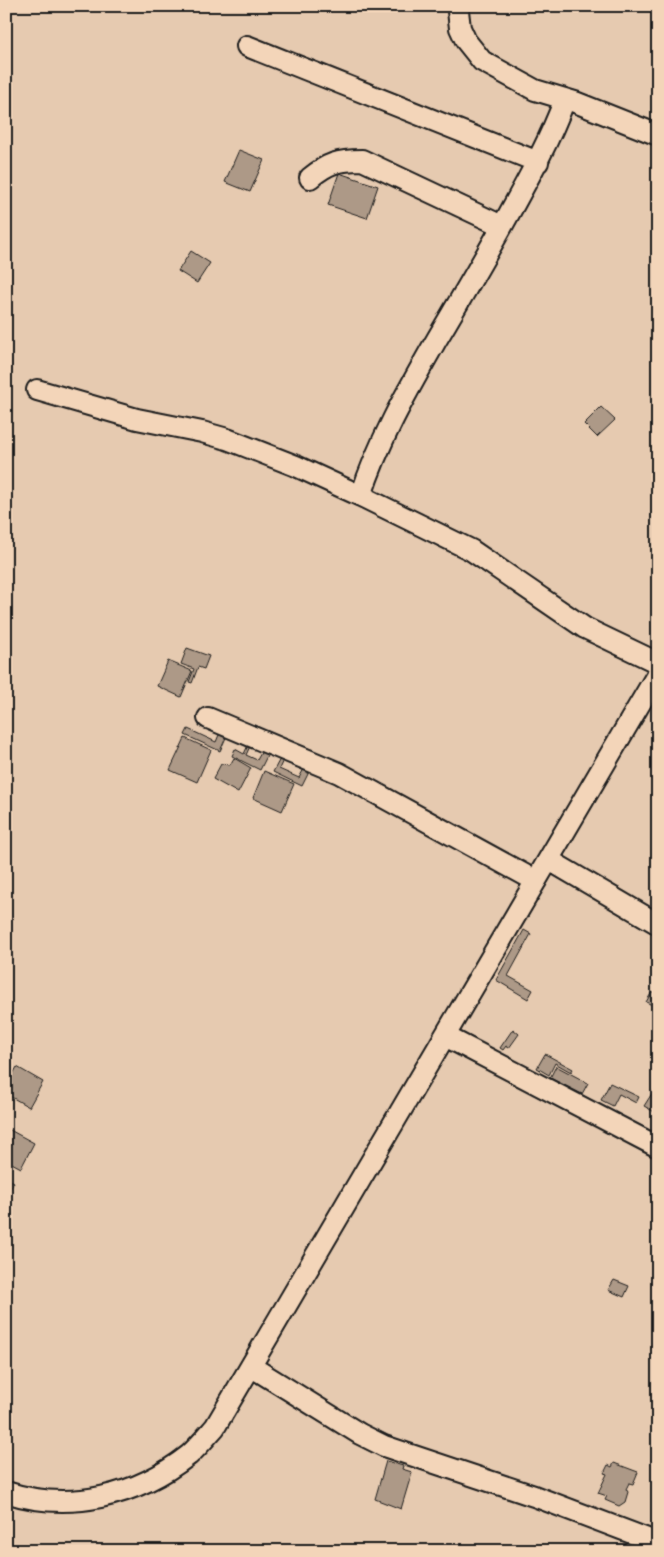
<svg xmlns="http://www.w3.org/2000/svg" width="664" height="1557" font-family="'Indie Flower',sans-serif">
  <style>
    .building { fill: #ad9987; stroke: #1c1c1c }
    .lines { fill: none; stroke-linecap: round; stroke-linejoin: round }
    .minor-casing { stroke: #1c1c1c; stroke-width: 24 }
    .minor { stroke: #f3d5b9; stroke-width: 20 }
  </style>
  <rect width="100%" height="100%" fill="#e6cab0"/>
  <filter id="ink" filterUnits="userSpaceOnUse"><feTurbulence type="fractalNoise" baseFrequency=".02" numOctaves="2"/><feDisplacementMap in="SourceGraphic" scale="10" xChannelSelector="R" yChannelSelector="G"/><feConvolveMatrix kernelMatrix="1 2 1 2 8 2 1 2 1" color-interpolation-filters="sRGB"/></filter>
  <g filter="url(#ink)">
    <path class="building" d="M 239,150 L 264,160 L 250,192 L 225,182 Z
      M 339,173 L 378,186 L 367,218 L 328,205 Z
      M 191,251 L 210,263 L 197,283 L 178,271 Z
      M 601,407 L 615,420 L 597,437 L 584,424 Z
      M 187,648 L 209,656 L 204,669 L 198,667 L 192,683 L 189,682 L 194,669 L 181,664 Z
      M 168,661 L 192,671 L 181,697 L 157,686 Z
      M 188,729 L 216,742 L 221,730 L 228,733 L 220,751 L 185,735 Z
      M 185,738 L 211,750 L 197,782 L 170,770 Z
      M 249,743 L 251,744 L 246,755 L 257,760 L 263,749 L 269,752 L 260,770 L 232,756 L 235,749 L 244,754 Z
      M 281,757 L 284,758 L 279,769 L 299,778 L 305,767 L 310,770 L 302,786 L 273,772 Z
      M 234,758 L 251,768 L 238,793 L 213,779 L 221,764 L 230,765 Z
      M 264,771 L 294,784 L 282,811 L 253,798 Z
      M 524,930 L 531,934 L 508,976 L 533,990 L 528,999 L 496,980 Z
      M 652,992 L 658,995 L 658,1008 L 646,1002 Z
      M 513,1029 L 519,1034 L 509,1048 L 506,1046 L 503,1050 L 500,1048 Z
      M 545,1054 L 573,1069 L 571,1072 L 555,1063 L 549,1075 L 537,1068 Z
      M 556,1066 L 588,1083 L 582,1094 L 550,1078 Z
      M 17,1067 L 43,1082 L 29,1107 L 6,1094 L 6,1086 Z
      M 610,1083 L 639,1097 L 636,1103 L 619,1094 L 613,1106 L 601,1100 Z
      M 658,1084 L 658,1114 L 644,1106 Z
      M 8,1129 L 34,1143 L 21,1168 L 6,1160 L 6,1132 Z
      M 6,1178 L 14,1182 L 6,1196 Z
      M 614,1280 L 629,1286 L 624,1297 L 608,1290 Z
      M 386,1461 L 403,1466 L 402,1469 L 412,1472 L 401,1509 L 375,1499 Z
      M 614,1463 L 638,1472 L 633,1484 L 629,1483 L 626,1489 L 628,1492 L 625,1502 L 619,1506 L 605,1500 L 607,1496 L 598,1493 L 607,1474 L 604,1473 L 608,1465 L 612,1467 Z"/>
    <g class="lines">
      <defs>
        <path id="minor" d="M 460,6 L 458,11 L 460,28 L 466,41 L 482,61 L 535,90 L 575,102 L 658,135
          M 247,46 L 538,162
          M 565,99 C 549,142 527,181 505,221 C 483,261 460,300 437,339 C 408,390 379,440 361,496 L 471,550 L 585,628 L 658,663
          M 310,178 C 328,163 338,160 362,160 L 502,226
          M 37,390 L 137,419 L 202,432 L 227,439 L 296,466 L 361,496
          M 208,718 L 339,773 L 536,881
          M 549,860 L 658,924
          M 445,1036 L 658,1147
          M 252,1367 L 360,1434 L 384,1446 L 534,1496 L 658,1543
          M 6,1492 C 70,1513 137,1496 189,1455 C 198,1447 207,1436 215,1427 L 658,673"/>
      </defs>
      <use href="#minor" class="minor-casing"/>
      <use href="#minor" class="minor"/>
    </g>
  </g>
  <rect width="664" height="1557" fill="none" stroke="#f3d5b9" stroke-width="25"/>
  <rect x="12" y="12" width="639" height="1532" fill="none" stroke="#1c1c1c" stroke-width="2" filter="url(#ink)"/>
</svg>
